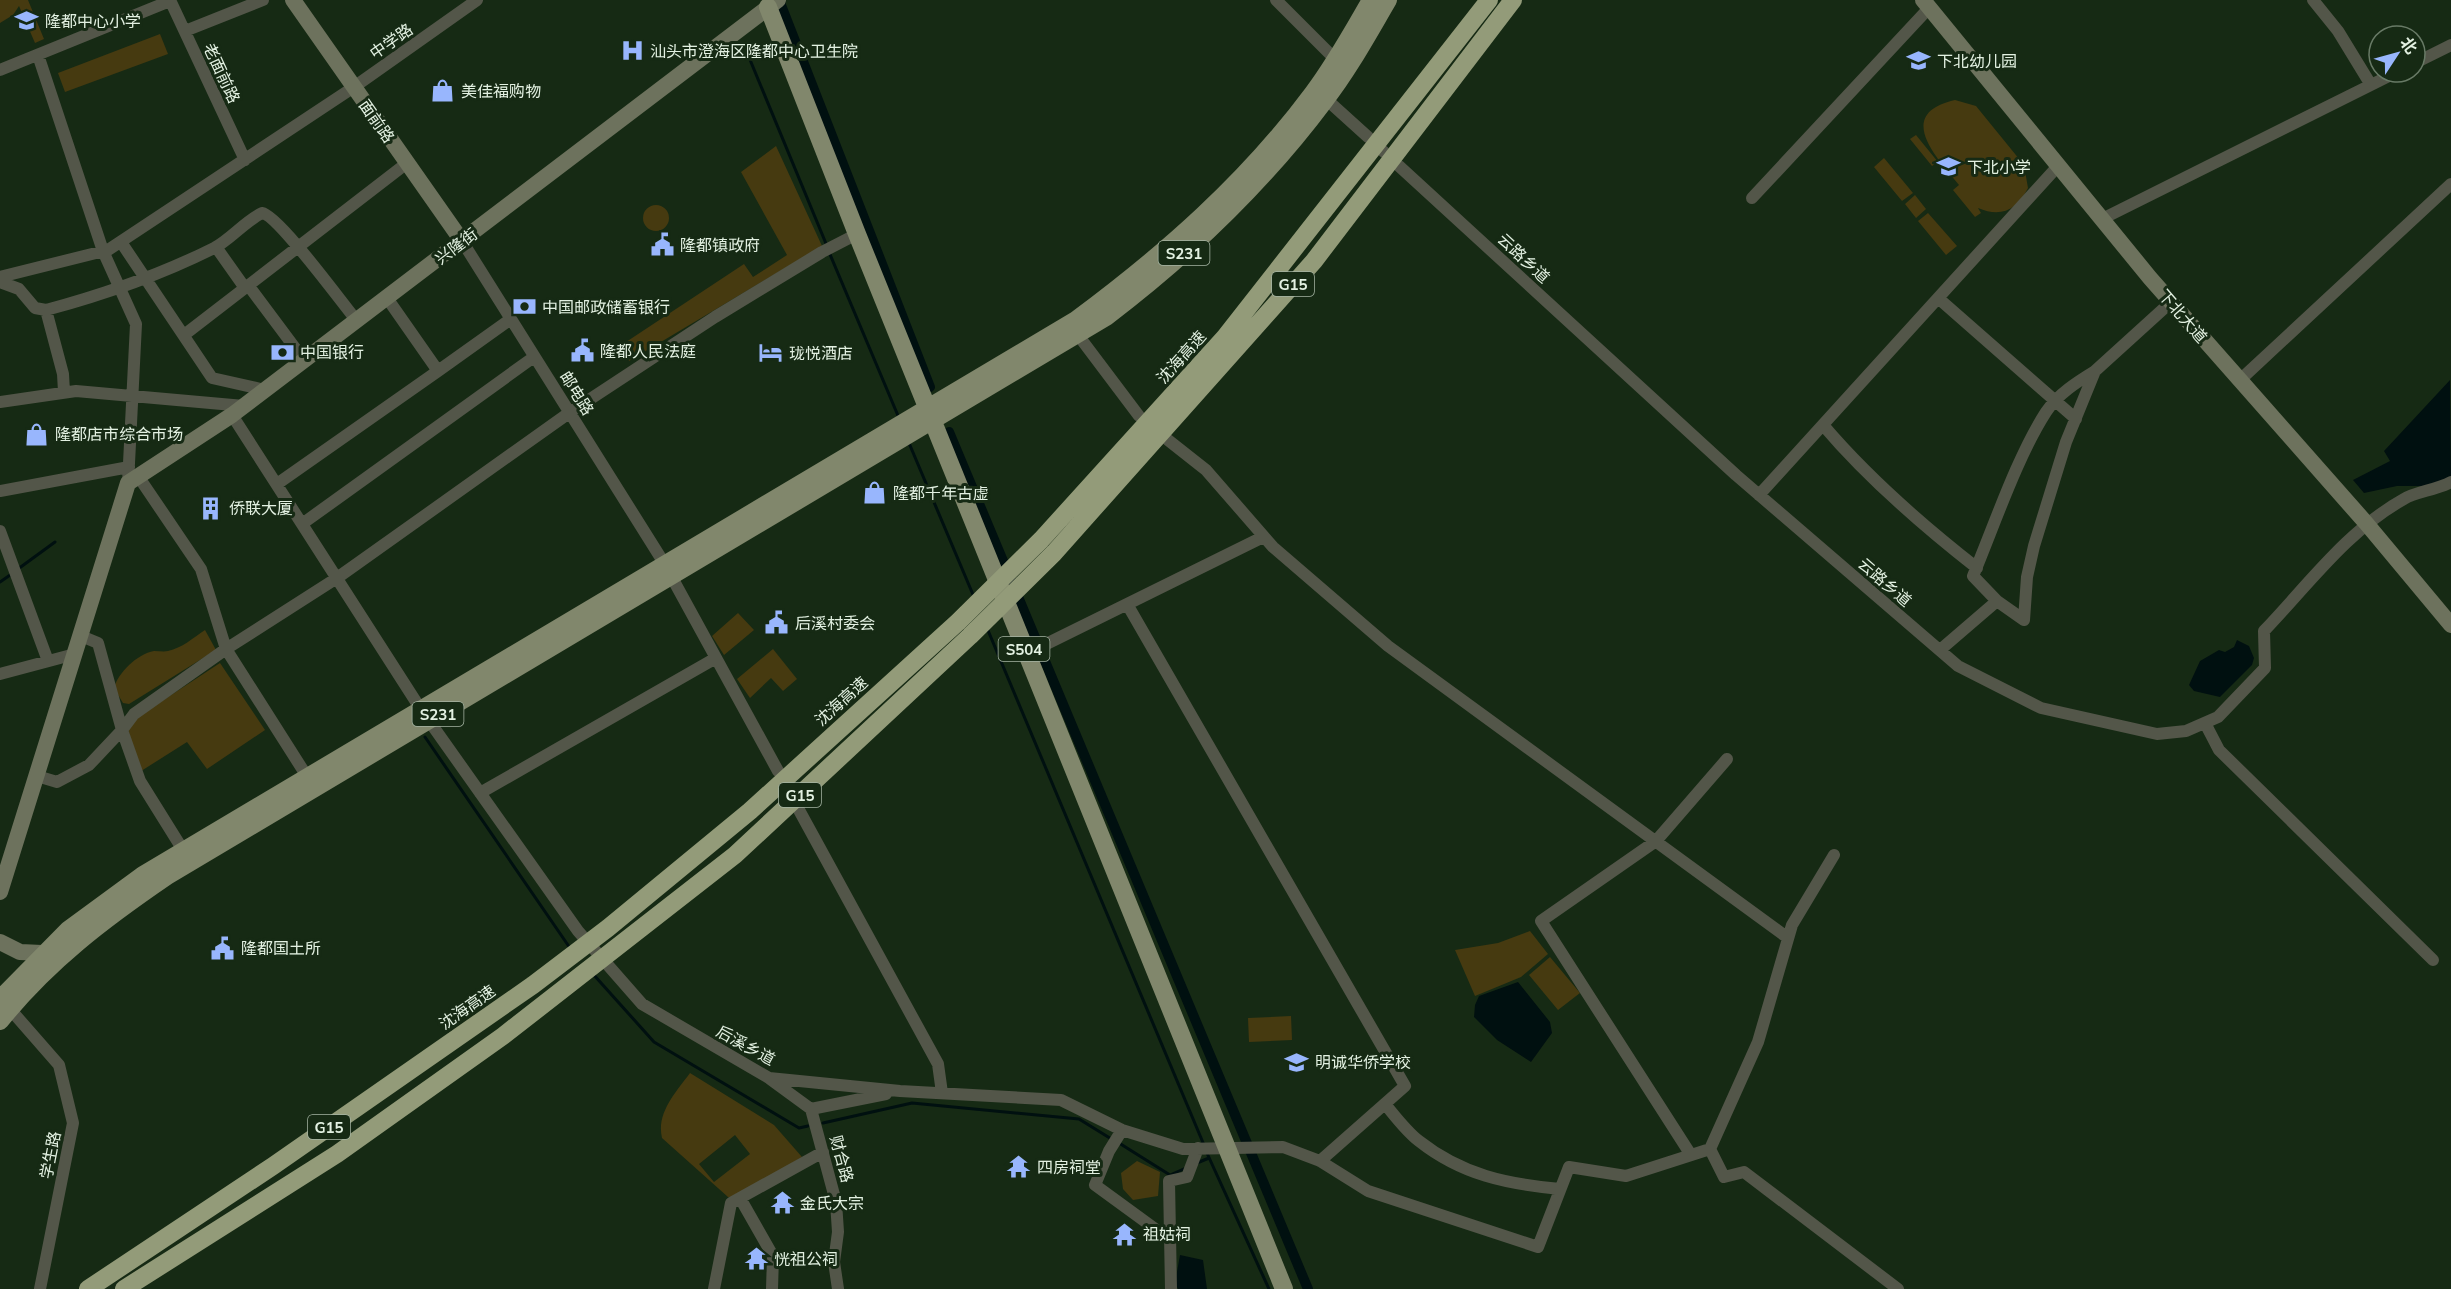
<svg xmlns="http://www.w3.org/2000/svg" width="2451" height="1289" font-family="Mulish,'Noto Sans SC',sans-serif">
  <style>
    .green { fill: #463a10; fill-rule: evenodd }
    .water { fill: #001010 }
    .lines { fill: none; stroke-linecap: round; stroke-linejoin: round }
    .stream { stroke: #001010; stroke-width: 3 }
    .canal { stroke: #001010; stroke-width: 10 }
    .street { stroke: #535649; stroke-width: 12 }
    .secondary { stroke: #6d725d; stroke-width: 16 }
    .primary { stroke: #81876c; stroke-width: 18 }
    .highway { stroke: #939b79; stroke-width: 18 }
    .labels { text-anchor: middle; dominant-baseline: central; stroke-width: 6; stroke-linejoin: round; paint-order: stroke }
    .shield { fill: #162a14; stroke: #a6b5a4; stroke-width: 1.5 }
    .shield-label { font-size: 15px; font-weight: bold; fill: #e3f1e2 }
    .poi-label { font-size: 16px; fill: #e3f1e2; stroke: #162a14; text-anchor: start }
    .street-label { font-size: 16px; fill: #e3f1e2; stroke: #162a14 }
  </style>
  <rect width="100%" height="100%" fill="#162a14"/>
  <path class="green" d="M 0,0 L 28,0 L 44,39 L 35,43 L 19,6 L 13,15 L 0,23 Z
    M 160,34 L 168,54 L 65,92 L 58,73 Z
    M 1955,100 L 1976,106 L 2024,165 L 2028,188 C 2017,210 2001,218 1978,208 L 1981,213 L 1975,217 L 1953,190 L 1959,185 C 1938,159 1893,114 1955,100 Z
    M 1916,135 L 1938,162 L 1932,166 L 1910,139 Z
    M 776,146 L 822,246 L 629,361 L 620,346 L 744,264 L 753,277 L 787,255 L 741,172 Z
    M 1884,158 L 1913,193 L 1902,201 L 1874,167 Z
    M 1915,195 L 1926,209 L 1916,218 L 1905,204 Z
    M643 218a13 13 0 1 1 26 0a13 13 0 1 1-26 0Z
    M 1928,213 L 1957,246 L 1946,255 L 1918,221 Z
    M 738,613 L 754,630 L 724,655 L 712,636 Z
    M 205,630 L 216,650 L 129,704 L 123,703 L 114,688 C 118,673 137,654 154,651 C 159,651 164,652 168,651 C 182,648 193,638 205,630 Z
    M 773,649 L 797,679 L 783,691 L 771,678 L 750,698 L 737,679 Z
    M 220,663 L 265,730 L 207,769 L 187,742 L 138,773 L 128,728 L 130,722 Z
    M 1530,931 L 1548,954 L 1521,977 L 1475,996 L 1455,950 L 1498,943 Z
    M 1550,957 L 1580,993 L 1558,1010 L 1529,975 Z
    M 1291,1016 L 1292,1040 L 1249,1042 L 1248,1018 Z
    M 690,1073 L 774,1125 L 802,1157 L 735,1197 L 728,1197 L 662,1138 C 656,1113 676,1092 690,1073 ZM 735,1135 L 750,1154 L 714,1182 L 699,1164 Z
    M 1137,1161 L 1160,1172 L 1158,1196 L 1133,1200 L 1123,1189 L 1121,1173 Z"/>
  <path class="water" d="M 2450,380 L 2451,476 L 2433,486 L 2397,486 L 2364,493 L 2353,480 L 2390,461 L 2384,451 Z
    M 2237,640 L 2249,646 L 2254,658 L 2252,665 L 2220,697 L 2194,691 L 2189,685 L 2200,661 L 2219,650 L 2225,652 L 2234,647 Z
    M 1518,982 L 1550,1022 L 1552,1033 L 1531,1062 L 1497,1040 L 1474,1017 L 1475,1005 L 1479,996 Z
    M 1180,1255 L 1203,1260 L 1207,1289 L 1178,1289 L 1175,1283 Z"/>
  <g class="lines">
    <path class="stream" d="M 746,50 L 827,246
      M 829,252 L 899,418
      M 909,443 L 974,597
      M 18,569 L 55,542
      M 0,582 L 13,573
      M 987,628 L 1204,1145
      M 425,737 L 570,948
      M 593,974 L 654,1042 L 799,1128 L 808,1126
      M 823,1123 L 912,1103 L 1079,1119 L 1113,1140
      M 1119,1143 L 1170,1175 L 1186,1168
      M 1206,1151 L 1269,1289
      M 1197,1163 L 1209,1158"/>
    <path class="canal" d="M 779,0 L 930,387
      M 949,432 L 1308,1289"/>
    <path class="street" d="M 170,0 L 245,160
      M 1276,0 L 1335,59
      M 2313,0 L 2338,31 L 2371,85
      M 185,31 L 263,0
      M 38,55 L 103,251 L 136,324 L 128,483
      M 2415,63 L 2451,45
      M 0,70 L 170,1
      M 1326,99 L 1368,137
      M 1383,151 L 1384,152
      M 1399,166 L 1736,475 L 1958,666 L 2041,708 L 2157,734 L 2186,731 L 2218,717 L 2265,668 L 2264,631 C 2308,585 2348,530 2404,499 C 2415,492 2436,490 2451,482
      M 1752,198 L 1929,8
      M 2102,219 L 2397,72
      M 462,241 L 664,563 L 778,771
      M 121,242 L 212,378 L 265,390
      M 216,247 L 245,288
      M 0,277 L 108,250 L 354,87 L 477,0
      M 0,282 L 19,289 L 35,308 L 46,310 C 106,294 158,276 214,248 C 231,239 244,222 262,213 C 278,215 342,303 357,321
      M 248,285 L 304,360
      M 387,298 L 438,371 L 511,319
      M 1938,298 L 2076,419
      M 46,310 L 63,374 L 64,392
      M 184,335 L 407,163
      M 1078,335 L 1139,416
      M 2240,380 L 2451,184
      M 0,402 L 76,391 L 244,406
      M 232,415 L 420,708 L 578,931 L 642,1004 L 769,1078 L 900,1091 L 1061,1100 L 1122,1130 L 1183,1149 L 1283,1147 L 1320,1161 L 1368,1191 L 1538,1247 L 1569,1167 L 1626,1176 L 1710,1149 L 1758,1042 L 1792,925 L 1834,855
      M 1823,425 C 1868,478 1922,525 1977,568
      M 1168,440 L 1206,470 L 1273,547 L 1388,646 L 1788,938
      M 138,476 L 201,569 L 226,649 L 308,778
      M 277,484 L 438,371
      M 0,491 L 129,467
      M 1759,495 L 2058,166
      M 302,524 L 534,357
      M 0,531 L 48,661
      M 1997,601 L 1973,576 C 1994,526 2017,457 2046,412 C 2058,394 2077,382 2095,371
      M 1127,604 L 1405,1086 L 1320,1161
      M 81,636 L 98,643 L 122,730 L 140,781 L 183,850
      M 1940,650 L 1997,601 L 2024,620 L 2027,577 L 2034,546 L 2066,442 L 2095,371 L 2171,302
      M 1026,654 L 1263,537
      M 0,674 L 75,654
      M 2205,723 L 2219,750 L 2433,960
      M 37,776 L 57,782 L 89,765 L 122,730 L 134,714 L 226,649 L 337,578 L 569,413 L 715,317 L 822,252 L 857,234
      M 788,790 L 789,791
      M 480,793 L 716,658
      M 799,810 L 938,1064 L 942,1093
      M 10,1009 L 59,1065 L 73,1123 L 40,1289
      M 770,1079 L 811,1109 L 886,1094
      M 1385,1104 C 1395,1116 1406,1131 1419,1141 C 1462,1175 1507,1184 1560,1189
      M 811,1109 L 836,1202 L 838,1232 L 834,1262 L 838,1289
      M 1122,1130 L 1109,1151 L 1095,1185 L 1169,1239
      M 1710,1149 L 1724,1177 L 1744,1172 L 1898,1289
      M 1691,1155 L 1541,921 L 1656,841 L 1727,759
      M 740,1198 L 773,1256 L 772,1289
      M 714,1289 L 731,1203 L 823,1152
      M 1171,1289 L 1169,1181 L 1187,1177 L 1198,1148"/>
    <path class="secondary" d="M 293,0 L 462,241
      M 1923,0 L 2150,278 L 2366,523 L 2451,625
      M 0,892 L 128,483 L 232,415 L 778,0
      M 0,942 L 20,952 L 42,953"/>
    <path class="primary" d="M 768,7 L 857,234 L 1284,1289
      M 0,999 L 68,930 L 143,875 L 1076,320 C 1165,254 1247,182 1313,93 C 1335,64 1353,31 1371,0
      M 0,1021 C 47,962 104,919 167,876 L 1106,317 C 1189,254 1263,183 1325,100 C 1349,69 1368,34 1388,0"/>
    <path class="highway" d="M 88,1289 L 273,1166 L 533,985 L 608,928 L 750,811 L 958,622 L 1041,540 L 1225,337 L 1489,0
      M 124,1289 L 337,1154 L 503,1036 L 735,855 L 970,636 L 1054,553 L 1314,261 L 1513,0"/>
  </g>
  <defs>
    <symbol id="school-bare" viewBox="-9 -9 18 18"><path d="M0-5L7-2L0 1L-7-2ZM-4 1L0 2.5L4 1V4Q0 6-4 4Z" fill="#98b6fd" stroke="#162a14" stroke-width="2.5" paint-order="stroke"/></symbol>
    <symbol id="hospital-bare" viewBox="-9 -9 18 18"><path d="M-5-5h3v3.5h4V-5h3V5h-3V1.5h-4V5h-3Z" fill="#98b6fd" stroke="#162a14" stroke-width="2.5" paint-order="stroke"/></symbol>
    <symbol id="shop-bare" viewBox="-9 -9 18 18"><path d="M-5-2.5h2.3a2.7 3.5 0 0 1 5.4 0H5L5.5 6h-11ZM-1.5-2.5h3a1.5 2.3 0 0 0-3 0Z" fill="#98b6fd" stroke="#162a14" stroke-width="2.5" paint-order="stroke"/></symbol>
    <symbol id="civic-bare" viewBox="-9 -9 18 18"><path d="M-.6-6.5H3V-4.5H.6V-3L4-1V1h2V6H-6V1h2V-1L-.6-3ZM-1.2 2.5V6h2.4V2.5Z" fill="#98b6fd" stroke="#162a14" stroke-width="2.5" paint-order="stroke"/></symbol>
    <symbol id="bank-bare" viewBox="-9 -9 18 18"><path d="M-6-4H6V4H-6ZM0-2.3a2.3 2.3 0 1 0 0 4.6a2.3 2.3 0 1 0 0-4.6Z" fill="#98b6fd" stroke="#162a14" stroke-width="2.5" paint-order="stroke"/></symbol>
    <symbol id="hotel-bare" viewBox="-9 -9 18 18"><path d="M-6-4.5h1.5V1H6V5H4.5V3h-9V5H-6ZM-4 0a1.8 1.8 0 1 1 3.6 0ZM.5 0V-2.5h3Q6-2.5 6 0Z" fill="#98b6fd" stroke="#162a14" stroke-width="2.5" paint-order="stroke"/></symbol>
    <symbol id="building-bare" viewBox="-9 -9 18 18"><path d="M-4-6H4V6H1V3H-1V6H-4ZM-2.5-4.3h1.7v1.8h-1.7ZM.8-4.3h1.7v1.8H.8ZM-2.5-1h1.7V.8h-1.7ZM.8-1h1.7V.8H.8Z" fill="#98b6fd" stroke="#162a14" stroke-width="2.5" paint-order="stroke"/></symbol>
    <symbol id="temple-bare" viewBox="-9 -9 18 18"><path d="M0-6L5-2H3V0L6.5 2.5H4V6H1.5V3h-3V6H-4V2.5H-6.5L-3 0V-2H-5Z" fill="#98b6fd" stroke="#162a14" stroke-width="2.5" paint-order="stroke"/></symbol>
  </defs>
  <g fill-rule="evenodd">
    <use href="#school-bare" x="10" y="4" width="33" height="33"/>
    <use href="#hospital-bare" x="616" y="34" width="33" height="33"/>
    <use href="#school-bare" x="1902" y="44" width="33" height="33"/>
    <use href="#shop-bare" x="426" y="74" width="33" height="33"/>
    <use href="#school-bare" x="1932" y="150" width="33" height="33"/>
    <use href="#civic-bare" x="646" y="228" width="33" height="33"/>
    <use href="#bank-bare" x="508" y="290" width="33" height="33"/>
    <use href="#civic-bare" x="566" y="334" width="33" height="33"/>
    <use href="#bank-bare" x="266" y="336" width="33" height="33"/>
    <use href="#hotel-bare" x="754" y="336" width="33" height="33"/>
    <use href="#shop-bare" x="20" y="418" width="33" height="33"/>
    <use href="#shop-bare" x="858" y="476" width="33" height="33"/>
    <use href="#building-bare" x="194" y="492" width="33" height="33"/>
    <use href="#civic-bare" x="760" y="606" width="33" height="33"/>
    <use href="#civic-bare" x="206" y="932" width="33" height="33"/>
    <use href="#school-bare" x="1280" y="1046" width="33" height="33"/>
    <use href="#temple-bare" x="1002" y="1150" width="33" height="33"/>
    <use href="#temple-bare" x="766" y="1186" width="33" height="33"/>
    <use href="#temple-bare" x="1108" y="1218" width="33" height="33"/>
    <use href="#temple-bare" x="740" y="1242" width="33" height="33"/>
  </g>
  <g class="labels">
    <g class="shield">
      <rect x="1158.5" y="241" width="51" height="24" rx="4.5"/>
      <rect x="1272" y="272" width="42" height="24" rx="4.5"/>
      <rect x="998.5" y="637" width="51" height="24" rx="4.5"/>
      <rect x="412.5" y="702" width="51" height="24" rx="4.5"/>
      <rect x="779" y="783" width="42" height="24" rx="4.5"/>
      <rect x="308" y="1115" width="42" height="24" rx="4.5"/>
    </g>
    <g class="shield-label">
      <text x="1184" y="253">S231</text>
      <text x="1293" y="284">G15</text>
      <text x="1024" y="649">S504</text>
      <text x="438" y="714">S231</text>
      <text x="800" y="795">G15</text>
      <text x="329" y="1127">G15</text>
    </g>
    <g class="poi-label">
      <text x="45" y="21">隆都中心小学</text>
      <text x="650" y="51">汕头市澄海区隆都中心卫生院</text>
      <text x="1937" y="61">下北幼儿园</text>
      <text x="461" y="91">美佳福购物</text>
      <text x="1967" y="167">下北小学</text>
      <text x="680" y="245">隆都镇政府</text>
      <text x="542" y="307">中国邮政储蓄银行</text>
      <text x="600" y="351">隆都人民法庭</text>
      <text x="300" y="352">中国银行</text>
      <text x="789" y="353">珑悦酒店</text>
      <text x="55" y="434">隆都店市综合市场</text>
      <text x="893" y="493">隆都千年古虚</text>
      <text x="229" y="508">侨联大厦</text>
      <text x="795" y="623">后溪村委会</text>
      <text x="241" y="948">隆都国土所</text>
      <text x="1315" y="1062">明诚华侨学校</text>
      <text x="1037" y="1167">四房祠堂</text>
      <text x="800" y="1203">金氏大宗</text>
      <text x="1143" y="1234">祖姑祠</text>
      <text x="774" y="1259">恍祖公祠</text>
    </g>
    <g class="street-label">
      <text transform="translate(391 41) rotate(-35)">中学路</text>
      <text transform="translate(222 73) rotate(65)">老面前路</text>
      <text transform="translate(377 121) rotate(55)">面前路</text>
      <text transform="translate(456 246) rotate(-37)">兴隆街</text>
      <text transform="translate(1524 258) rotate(43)">云路乡道</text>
      <text transform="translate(2183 316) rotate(49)">下北大道</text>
      <text transform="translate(1181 357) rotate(-48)">沈海高速</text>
      <text transform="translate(577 393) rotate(58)">邮电路</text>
      <text transform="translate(1885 582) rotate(41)">云路乡道</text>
      <text transform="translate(841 701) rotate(-42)">沈海高速</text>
      <text transform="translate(467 1007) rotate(-35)">沈海高速</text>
      <text transform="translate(746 1045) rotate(29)">后溪乡道</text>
      <text transform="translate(50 1155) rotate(-79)">学生路</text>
      <text transform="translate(842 1159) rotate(75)">财合路</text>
    </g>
  </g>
  <g transform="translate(2397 54) rotate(54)"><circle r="28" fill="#162a14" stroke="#687a66" stroke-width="1.5"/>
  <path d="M0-4.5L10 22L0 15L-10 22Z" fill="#98b6fd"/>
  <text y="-9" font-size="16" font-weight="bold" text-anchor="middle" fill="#e3f1e2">北</text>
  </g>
</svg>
